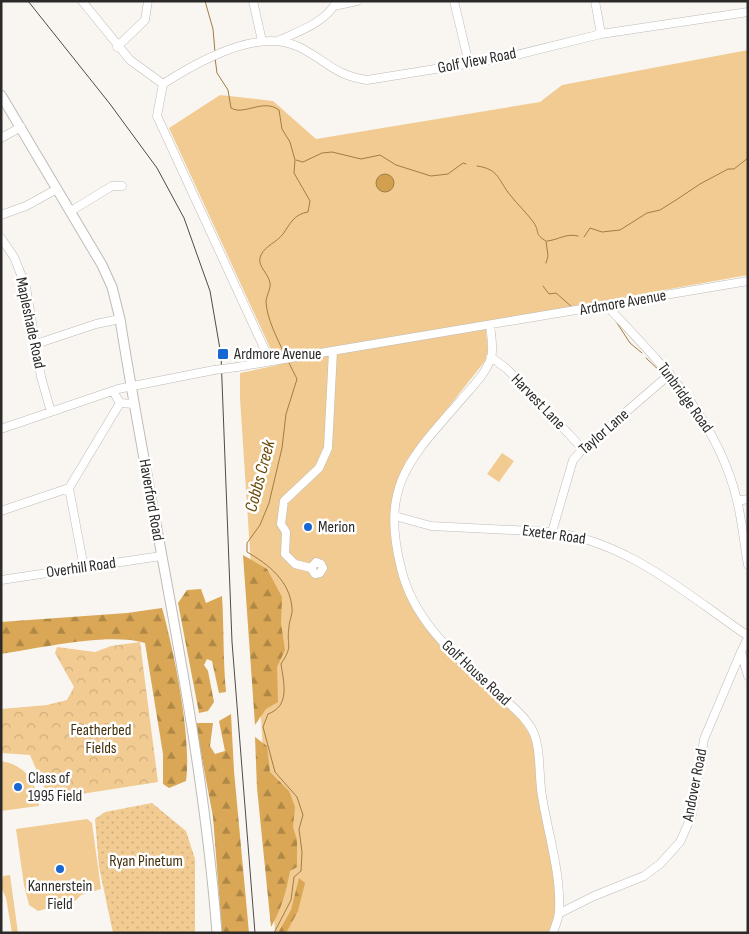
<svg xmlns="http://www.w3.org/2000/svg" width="749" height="934" font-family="'Sofia Sans Condensed',sans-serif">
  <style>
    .grass { fill: #f1cb92 }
    .forest { fill: url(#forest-firs) }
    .park { fill: url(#park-crowns) }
    .garden { fill: url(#garden-dots) }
    .water { fill: #d2a04e; stroke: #a07d43 }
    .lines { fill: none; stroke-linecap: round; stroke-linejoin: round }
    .stream { stroke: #a07d43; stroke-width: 1 }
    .minor-casing { stroke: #bebbb7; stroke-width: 9 }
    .major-casing { stroke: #bebbb7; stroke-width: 11 }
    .minor { stroke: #fff; stroke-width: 8 }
    .major { stroke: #fff; stroke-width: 9 }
    .tram { stroke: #4d4b49; stroke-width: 1 }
    .minor-bridge-casing { stroke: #bebbb7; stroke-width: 9; stroke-linecap: butt }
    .minor-bridge { stroke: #fff; stroke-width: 8 }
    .poi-dot { fill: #1867d2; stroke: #fff; stroke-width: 2 }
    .labels { text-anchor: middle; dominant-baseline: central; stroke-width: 5; stroke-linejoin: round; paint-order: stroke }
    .street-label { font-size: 16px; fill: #2b2a28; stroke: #fff }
    .poi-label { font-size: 16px; fill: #2b2a28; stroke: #fff; text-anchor: start }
    .park-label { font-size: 16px; fill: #432f0a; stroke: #fff }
    .water-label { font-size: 18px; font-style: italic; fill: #6b4a06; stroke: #fff }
  </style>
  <defs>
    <pattern id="forest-firs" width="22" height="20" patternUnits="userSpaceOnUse" patternTransform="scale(1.25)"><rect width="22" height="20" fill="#d9a755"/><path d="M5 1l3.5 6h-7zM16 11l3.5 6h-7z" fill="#b08846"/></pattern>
    <pattern id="park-crowns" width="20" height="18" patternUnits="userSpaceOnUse" patternTransform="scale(1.25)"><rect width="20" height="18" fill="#f1cb92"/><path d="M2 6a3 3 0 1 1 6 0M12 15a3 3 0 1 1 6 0" fill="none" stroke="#cfae7e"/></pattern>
    <pattern id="garden-dots" width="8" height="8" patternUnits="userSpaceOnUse" patternTransform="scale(1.25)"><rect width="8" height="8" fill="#f1cb92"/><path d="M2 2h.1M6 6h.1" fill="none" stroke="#cfae7e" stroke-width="1.8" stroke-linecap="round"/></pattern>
  </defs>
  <rect width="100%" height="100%" fill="#f9f6f1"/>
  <path class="grass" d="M 748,50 L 748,275 L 485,322 L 488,350 L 485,361 L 406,461 L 393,497 L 391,516 L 410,600 L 427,629 L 444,651 L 519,718 L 532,738 L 555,889 L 556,911 L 550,933 L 275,933 L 240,398 L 240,373 L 278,365 L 169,128 L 220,95 L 273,101 L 316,139 L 540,102 L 562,85 Z
    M 502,453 L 514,461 L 499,482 L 487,474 Z
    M 1,761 C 26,765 37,783 39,806 L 1,811 Z
    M 87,819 L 92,823 L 101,889 L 81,895 L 75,901 L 38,911 L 29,905 L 24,885 L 16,829 Z
    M 10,875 L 18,933 L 12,933 L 6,898 L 1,887 L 1,877 L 3,879 L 3,876 Z"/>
  <path class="forest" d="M 243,555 L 267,569 L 282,597 L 281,623 L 285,650 L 277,667 L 278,702 L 266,709 L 255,725 Z
    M 201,589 L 206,603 L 222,596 C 224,628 223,660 226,692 L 219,693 L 212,661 L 207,659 L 204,665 L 208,671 L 214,702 L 208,711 L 199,713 L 178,603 L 187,590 Z
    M 162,608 C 174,651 192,738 186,781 L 169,788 L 163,784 L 163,754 L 145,643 C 108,632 41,648 1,654 L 1,622 L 127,613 Z
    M 231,714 L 234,771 L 249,933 L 222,933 L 213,817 L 197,732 L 197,723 L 213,723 L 210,746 L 215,754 L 225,751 L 219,721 Z
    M 255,737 L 267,746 L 270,772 L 289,791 L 295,807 L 293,827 L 297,840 L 297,867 L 290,871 C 286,892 282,908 271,927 L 257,788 Z
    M 299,878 L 305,883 L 298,911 L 286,933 L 278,933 L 291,910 Z"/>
  <path class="park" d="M 140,642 L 158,782 L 49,799 L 30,755 L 1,753 L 1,709 L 47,705 L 67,700 L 74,687 L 55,653 L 57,647 L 95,652 L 111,646 Z"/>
  <path class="garden" d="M 152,803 L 186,831 L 195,859 L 195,933 L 113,933 L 99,867 L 95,819 L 105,812 Z"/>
  <path class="water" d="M376 183a9 9 0 1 1 18 0a9 9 0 1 1-18 0Z"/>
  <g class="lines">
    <path class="stream" d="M 205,1 L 213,29 L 215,52
      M 215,58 L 217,73 L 228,90 L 231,108 C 244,116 263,98 279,110 L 282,129 L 290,142 L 295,160 L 294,173 L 310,201 L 308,212 C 294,214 290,224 283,234 C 277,242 265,246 261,255 C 256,266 268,272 270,283 C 271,289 266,296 266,302 C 267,319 277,338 284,353
      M 296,160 L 303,162 L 322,153 L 332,152 L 361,159 L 380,155 L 396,165 L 431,176 L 448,174 L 463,163 L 466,164
      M 477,166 C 500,169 498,181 511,196 C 518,205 527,213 534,223 C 540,232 534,234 546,241 L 548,256 L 546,263
      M 584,237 L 590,228 L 602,232 L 620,230 L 647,213 L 660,210 L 676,200 L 700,184 L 728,169 L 734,169 L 748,158
      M 547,241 C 559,240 565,233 578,236
      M 543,286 L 549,294 L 556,293 L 572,307
      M 580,313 L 599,312
      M 617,323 L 630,343 L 642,353
      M 646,358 L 663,374
      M 274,933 L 291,900 L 294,877 L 301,871 L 302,852 L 299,829 L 303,815 L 297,797 L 275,772 L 263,727 L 268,714 C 290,706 284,684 281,664 C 294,644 286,647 289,627 C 289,621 293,614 292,608 C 290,581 268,564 247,552 L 247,543 L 260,525 L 269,503 L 282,448 L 286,414 L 297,379 L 289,363"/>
    <defs>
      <path id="minor" d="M 82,1 L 130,60 L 163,84
        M 253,1 L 262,41
        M 454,1 L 469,64
        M 595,1 L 601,34
        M 334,6 L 357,1
        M 280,40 C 300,31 326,22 337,1
        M 117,47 L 145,20 L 148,1
        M 1,138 L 21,127
        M 71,211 L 112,186 L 122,186
        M 1,215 L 26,206 L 57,189
        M 1,238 L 14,257 L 26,287 L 41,377 L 51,412
        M 607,306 C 662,365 717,418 737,500 C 742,521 744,543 748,565
        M 490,325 C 491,335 494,348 491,358 C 485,375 471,388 460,401 C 410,459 380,485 401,568 C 413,620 454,655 492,689 C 505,700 520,711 530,726 C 542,744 538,774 542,796 C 548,834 561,873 559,911 C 559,918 555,926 553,933
        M 36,344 L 96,324 L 120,319
        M 491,357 L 507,369 L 583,449
        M 270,361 L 157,116 L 163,84 C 197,62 259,27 299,47 C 328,61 331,74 367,80 L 504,58 L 601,34 L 748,12
        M 237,367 L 748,281
        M 113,391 L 120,403 L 134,404
        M 1,429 L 118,389 L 214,370
        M 69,488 L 84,568
        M 737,501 L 748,499
        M 1,511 L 69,488 L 120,403
        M 395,516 L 431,526 L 552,532 C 629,542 686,594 748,636
        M 552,532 L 573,460 L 583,449 L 670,374
        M 311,568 L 316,562 L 321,564 L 323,568 L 320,573 L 315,574 L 311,568 L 295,564 L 285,554 L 286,532 L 281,524 L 284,501 L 319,468 L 328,448 L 333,351
        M 1,580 L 161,556
        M 748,638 L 741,652 L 748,676
        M 560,913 L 594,896 L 644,876 L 660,864 L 680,842 L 692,815 L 704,739 L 741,652"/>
      <path id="major" d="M 1,95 L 102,265 L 112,287 L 120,319 C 152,523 201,726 217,933"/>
    </defs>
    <use href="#minor" class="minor-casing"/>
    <use href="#major" class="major-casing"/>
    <use href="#minor" class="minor"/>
    <use href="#major" class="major"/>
    <path class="tram" d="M 28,1 L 110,104 L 157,168 L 184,218 L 210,291 L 221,355 L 232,642 L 255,933"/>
    <defs>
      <path id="minor-bridge" d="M 214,370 L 237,367"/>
    </defs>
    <use href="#minor-bridge" class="minor-bridge-casing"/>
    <use href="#minor-bridge" class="minor-bridge"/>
  </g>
  <g class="poi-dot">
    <rect x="217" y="348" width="12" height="12" rx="2.5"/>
    <circle cx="308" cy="527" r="5"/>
    <circle cx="18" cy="787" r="5"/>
    <circle cx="60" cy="869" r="5"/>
  </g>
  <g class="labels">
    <g class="street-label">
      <text transform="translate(477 61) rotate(-11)">Golf View Road</text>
      <text transform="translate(623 303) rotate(-10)">Ardmore Avenue</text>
      <text transform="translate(30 323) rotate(78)">Mapleshade Road</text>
      <text transform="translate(685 398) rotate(54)">Tunbridge Road</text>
      <text transform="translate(538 402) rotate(46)">Harvest Lane</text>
      <text transform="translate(604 432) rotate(-41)">Taylor Lane</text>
      <text transform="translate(151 500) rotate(80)">Haverford Road</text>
      <text transform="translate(554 535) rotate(8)">Exeter Road</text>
      <text transform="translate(81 568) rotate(-8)">Overhill Road</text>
      <text transform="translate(476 673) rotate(43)">Golf House Road</text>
      <text transform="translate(695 785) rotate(-79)">Andover Road</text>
    </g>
    <g class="poi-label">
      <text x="234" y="354">Ardmore Avenue</text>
      <text x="318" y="527">Merion</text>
      <text x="28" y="778">Class of<tspan x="28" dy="18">1995 Field</tspan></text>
      <text x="60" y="886" text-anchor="middle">Kannerstein<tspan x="60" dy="18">Field</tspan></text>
    </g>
    <g class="park-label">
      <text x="101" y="730">Featherbed<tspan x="101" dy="18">Fields</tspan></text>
      <text x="146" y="861">Ryan Pinetum</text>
    </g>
    <g class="water-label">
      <text transform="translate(260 476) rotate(-75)">Cobbs Creek</text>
    </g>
  </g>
  <rect width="749" height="934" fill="none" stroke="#2b2a28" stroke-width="5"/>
</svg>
